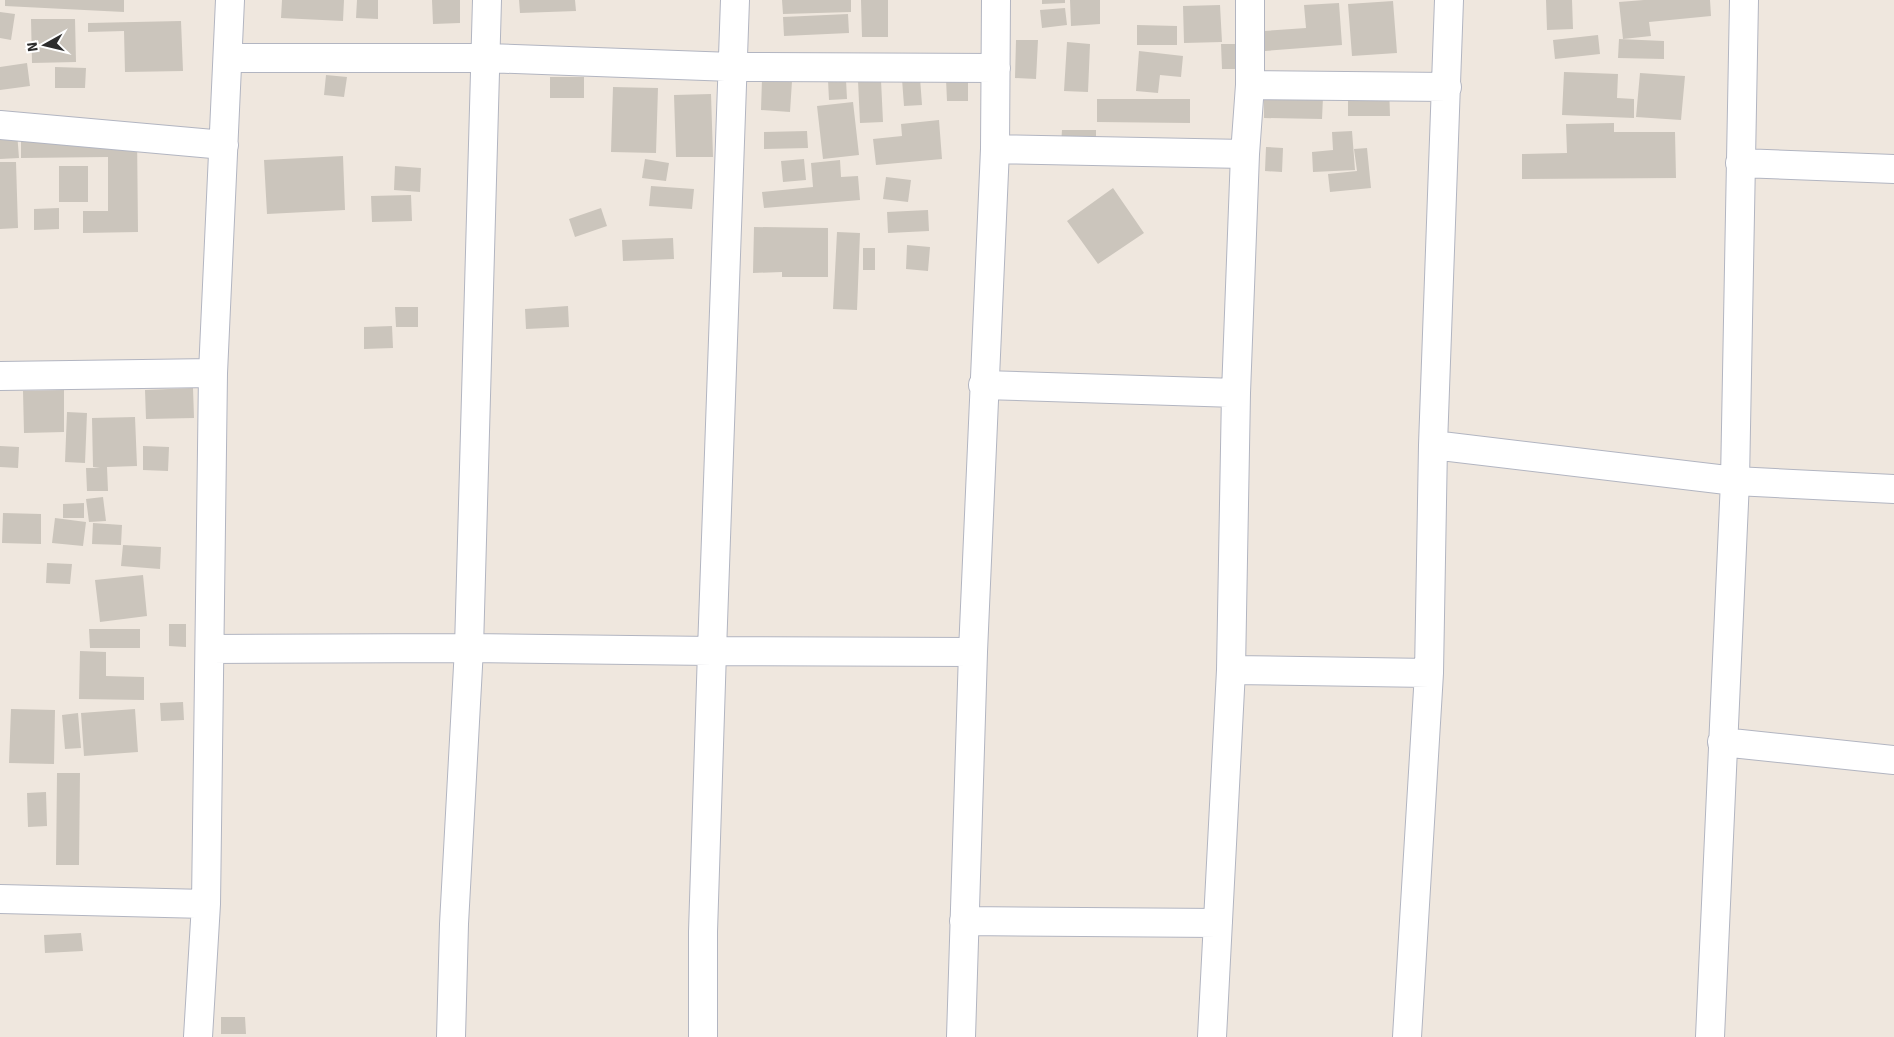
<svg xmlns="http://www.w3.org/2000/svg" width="1894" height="1037" font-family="Signika,sans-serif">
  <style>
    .building { fill: #cbc5bc }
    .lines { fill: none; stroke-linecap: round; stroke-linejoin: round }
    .minor-casing { stroke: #b2b5c1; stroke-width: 30 }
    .minor { stroke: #fff; stroke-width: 28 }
  </style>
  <rect width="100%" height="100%" fill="#efe7de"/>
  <path class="building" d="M 5,0 L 124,0 L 124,12 L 5,6 Z
    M 282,0 L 344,0 L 343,21 L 281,18 Z
    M 357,0 L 378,0 L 378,19 L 356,18 Z
    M 432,0 L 460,0 L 460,23 L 433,24 Z
    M 519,0 L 575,0 L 576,11 L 520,13 Z
    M 782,0 L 851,0 L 851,12 L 783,14 Z
    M 861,0 L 888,0 L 888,37 L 862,37 Z
    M 1042,0 L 1065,0 L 1065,3 L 1042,4 Z
    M 1070,0 L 1100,0 L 1100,24 L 1071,26 Z
    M 1546,0 L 1572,0 L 1573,29 L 1547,30 Z
    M 1644,0 L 1710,0 L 1711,16 L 1649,22 L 1651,36 L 1623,39 L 1619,2 Z
    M 1393,1 L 1397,53 L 1352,56 L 1348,4 Z
    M 1339,3 L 1342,45 L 1265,51 L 1264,31 L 1306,28 L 1304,5 Z
    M 1220,5 L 1222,42 L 1184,43 L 1183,6 Z
    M 1065,8 L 1067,25 L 1042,28 L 1040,10 Z
    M 0,12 L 15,14 L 11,40 L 0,38 Z
    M 848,14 L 849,33 L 784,36 L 783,17 Z
    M 31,19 L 75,19 L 76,62 L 32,63 Z
    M 181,21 L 183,71 L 125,72 L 124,31 L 88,32 L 88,23 Z
    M 1137,25 L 1177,26 L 1177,45 L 1137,45 Z
    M 1598,35 L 1600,54 L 1555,59 L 1553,40 Z
    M 1619,39 L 1664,41 L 1664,59 L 1618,58 Z
    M 1016,40 L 1038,40 L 1036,79 L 1015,78 Z
    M 1067,42 L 1090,44 L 1088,92 L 1064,91 Z
    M 1221,44 L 1237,44 L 1237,69 L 1222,69 Z
    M 1139,51 L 1183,56 L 1181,77 L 1160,75 L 1158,93 L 1136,91 Z
    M 27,63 L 30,86 L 0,90 L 0,67 Z
    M 55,67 L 86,68 L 85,88 L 55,88 Z
    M 1564,72 L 1618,74 L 1617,98 L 1634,99 L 1634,118 L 1562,115 Z
    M 1640,73 L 1685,76 L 1681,120 L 1636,117 Z
    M 326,75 L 347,77 L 344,97 L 324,95 Z
    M 550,77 L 584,77 L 584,98 L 550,98 Z
    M 920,78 L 922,105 L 904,106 L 902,79 Z
    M 762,79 L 792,81 L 790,112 L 761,110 Z
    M 946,79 L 968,79 L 968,101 L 947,101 Z
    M 828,80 L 846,80 L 847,99 L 829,100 Z
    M 881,80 L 883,122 L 860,123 L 858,81 Z
    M 1389,85 L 1390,116 L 1348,116 L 1348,86 Z
    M 613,87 L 658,88 L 656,153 L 611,152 Z
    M 711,94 L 713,157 L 676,157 L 674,95 Z
    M 1264,96 L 1323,97 L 1322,119 L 1264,118 Z
    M 1097,99 L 1190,99 L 1190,123 L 1097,122 Z
    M 853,102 L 859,155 L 823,159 L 817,106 Z
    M 939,120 L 942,159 L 876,165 L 873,139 L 902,136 L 901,124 Z
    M 1614,123 L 1614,132 L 1675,132 L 1676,178 L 1522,179 L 1522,154 L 1567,153 L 1566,124 Z
    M 1062,130 L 1096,130 L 1096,145 L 1061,144 Z
    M 807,131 L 808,148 L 764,149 L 764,132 Z
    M 1352,131 L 1355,170 L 1313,172 L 1312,152 L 1333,150 L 1332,132 Z
    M 0,132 L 17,132 L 19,158 L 0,159 Z
    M 137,133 L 138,232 L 83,233 L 83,211 L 108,211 L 108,157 L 21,158 L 21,135 Z
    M 1266,147 L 1283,148 L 1282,172 L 1265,171 Z
    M 1367,148 L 1371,188 L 1330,192 L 1328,174 L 1357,171 L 1354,149 Z
    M 343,156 L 345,210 L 267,214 L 264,160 Z
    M 645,159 L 669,163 L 666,181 L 642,178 Z
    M 804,159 L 806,180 L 783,182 L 781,161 Z
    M 840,160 L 841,177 L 858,176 L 860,200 L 764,208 L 762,192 L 813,187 L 811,163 Z
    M 0,162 L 16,162 L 18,228 L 0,229 Z
    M 59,166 L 88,166 L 88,202 L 59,202 Z
    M 395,166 L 421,168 L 420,192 L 394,190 Z
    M 886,177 L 911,180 L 908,202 L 883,199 Z
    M 651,186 L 694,189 L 692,209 L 649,206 Z
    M 1113,188 L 1144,233 L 1098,264 L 1067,221 Z
    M 411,195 L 412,221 L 372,222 L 371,196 Z
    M 59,208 L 59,229 L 34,230 L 34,209 Z
    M 601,208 L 607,226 L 575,237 L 569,219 Z
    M 928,210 L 929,231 L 888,233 L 887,212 Z
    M 754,227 L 828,228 L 828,277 L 782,277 L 782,272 L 753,273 Z
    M 837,232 L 860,233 L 857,310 L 833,309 Z
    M 673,238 L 674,259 L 623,261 L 622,240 Z
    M 907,245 L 930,247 L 928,271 L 906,269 Z
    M 863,248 L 875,248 L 875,270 L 863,270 Z
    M 568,306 L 569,327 L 526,329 L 525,309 Z
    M 395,307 L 418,307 L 418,327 L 396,327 Z
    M 392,326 L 393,348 L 364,349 L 364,327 Z
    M 193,388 L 194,418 L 146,419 L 145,390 Z
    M 64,390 L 64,432 L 24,433 L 23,391 Z
    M 67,412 L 87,413 L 85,463 L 65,462 Z
    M 135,417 L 137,466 L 107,467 L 108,491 L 87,491 L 86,468 L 100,468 L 93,467 L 92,418 Z
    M 0,446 L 19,447 L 18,468 L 0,467 Z
    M 143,446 L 169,447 L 168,471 L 143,470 Z
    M 103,497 L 106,521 L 89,522 L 86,499 Z
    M 84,503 L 84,518 L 63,518 L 63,504 Z
    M 3,513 L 41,514 L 41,544 L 2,543 Z
    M 55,518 L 86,522 L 83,546 L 52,543 Z
    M 93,523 L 122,525 L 121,545 L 92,544 Z
    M 123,545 L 161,547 L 160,569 L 121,566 Z
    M 47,563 L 72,564 L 70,584 L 46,583 Z
    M 143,575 L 147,616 L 100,622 L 95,580 Z
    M 169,624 L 186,624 L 186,647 L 169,646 Z
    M 89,629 L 140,629 L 140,648 L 90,648 Z
    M 80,651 L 106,652 L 106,676 L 144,677 L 144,700 L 79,699 Z
    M 183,702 L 184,720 L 161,721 L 160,703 Z
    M 11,709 L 55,710 L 54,764 L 9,763 Z
    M 135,709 L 138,752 L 84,756 L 81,713 Z
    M 78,713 L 81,748 L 65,749 L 62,715 Z
    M 57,773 L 80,773 L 79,865 L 56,865 Z
    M 46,792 L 47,826 L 28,827 L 27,793 Z
    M 81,933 L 83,951 L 45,953 L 44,935 Z
    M 221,1017 L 245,1017 L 246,1034 L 221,1034 Z"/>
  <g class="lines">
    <defs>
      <path id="minor" d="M 228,58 L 486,58 L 732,67 L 996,68
        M 1250,85 L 1447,87
        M 0,125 L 224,145
        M 995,149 L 1245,154
        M 1740,163 L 1894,169
        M 0,376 L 213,373
        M 983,385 L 1236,393
        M 1433,445 L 1735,481 L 1894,489
        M 210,649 L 469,648 L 712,651 L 973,652
        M 1231,670 L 1429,673
        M 1722,742 L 1894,760
        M 0,899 L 206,904
        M 964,921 L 1218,923
        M 198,1037 L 206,904 L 213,373 L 230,0
        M 451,1037 L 454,924 L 469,648 L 487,0
        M 703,1037 L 703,932 L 712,651 L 735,0
        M 961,1037 L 973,652 L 995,149 L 996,0
        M 1212,1037 L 1231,670 L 1236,393 L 1245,154 L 1250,85 L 1250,0
        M 1407,1037 L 1429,673 L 1433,445 L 1449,0
        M 1710,1037 L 1735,481 L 1744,0"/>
    </defs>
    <use href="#minor" class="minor-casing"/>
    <use href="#minor" class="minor"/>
  </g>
  <g transform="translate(45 45) rotate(262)" stroke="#ffffff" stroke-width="4" paint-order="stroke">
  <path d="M0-4L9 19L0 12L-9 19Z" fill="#2d2d2d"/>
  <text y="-8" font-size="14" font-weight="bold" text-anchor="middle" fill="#2d2d2d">N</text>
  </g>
</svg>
